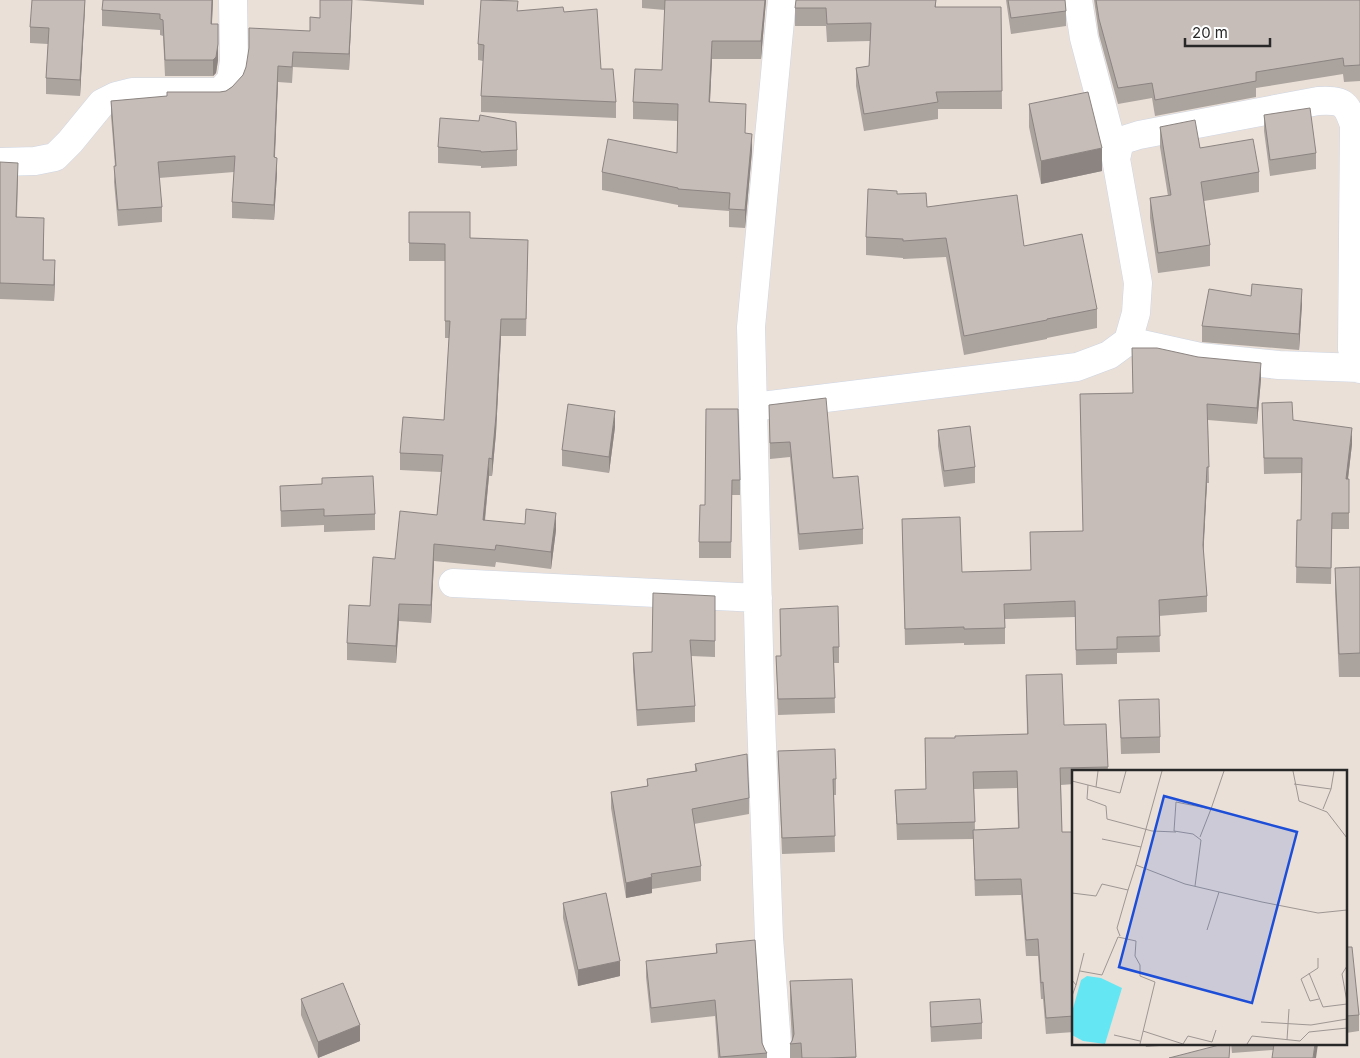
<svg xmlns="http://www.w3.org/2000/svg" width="1360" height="1058" font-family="Inter,sans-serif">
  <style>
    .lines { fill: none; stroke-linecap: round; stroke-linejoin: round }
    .street-casing { stroke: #cdd5e2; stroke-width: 29 }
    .street { stroke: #fff; stroke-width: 28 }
    .wall { fill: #aaa39e; fill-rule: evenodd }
    .shaded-wall { fill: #8b8481 }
    .building { fill: #c6bdb8; stroke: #8b8481 }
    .inset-road { fill: none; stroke: #9d9692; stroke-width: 1 }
    .view { fill: #1d4ed8; fill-opacity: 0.15; stroke: #1d4ed8; stroke-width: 2.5 }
    .inset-edge { fill: none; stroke: #282828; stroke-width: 2.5 }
  </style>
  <rect width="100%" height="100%" fill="#ebe0d8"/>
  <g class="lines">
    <defs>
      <path id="street" d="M 1078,0 L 1084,38 L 1116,159
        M 0,162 L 35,161 L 55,157 L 70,142 L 102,103 L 116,96 L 132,92 L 220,92 L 231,80 L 234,61 L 233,0
        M 1128,341 L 1200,357 L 1279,365 L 1359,368
        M 753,407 L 1077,367 L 1109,355 L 1128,341 L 1136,313 L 1138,283 L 1116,159 L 1120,141 L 1139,135 L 1318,101 C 1343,100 1346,102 1354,125 L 1352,349 L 1359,368 L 1360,369
        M 453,583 L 758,598
        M 778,1058 L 769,937 L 760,690 L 751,327 L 782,0"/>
    </defs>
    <use href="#street" class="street-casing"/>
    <use href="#street" class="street"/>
  </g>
  <path class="wall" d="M 85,0 L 80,96 L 46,94 L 46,78 L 48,44 L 30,43 L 30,27 Z
    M 213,0 L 212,24 L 218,60 L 216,73 L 213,76 L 165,76 L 163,36 L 160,35 L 160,30 L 102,26 L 102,10 Z
    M 352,0 L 349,70 L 293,67 L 292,83 L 278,82 L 275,157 L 277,173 L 274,220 L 232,218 L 232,202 L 234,172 L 159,178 L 162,207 L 162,222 L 118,226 L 114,182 L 115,166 L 111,116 L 111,101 L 220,92 L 226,91 Z
    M 354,0 L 424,0 L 424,5 Z
    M 642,0 L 766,0 L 761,59 L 712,59 L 710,102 L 745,133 L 752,151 L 745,228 L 729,227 L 729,211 L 678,207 L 678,205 L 602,190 L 602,172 L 677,153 L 678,121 L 633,119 L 633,102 L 662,70 L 665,10 L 642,8 Z
    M 936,0 L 936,7 L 1001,7 L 1002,109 L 938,109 L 938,119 L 864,131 L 856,86 L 856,68 L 869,66 L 870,41 L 827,42 L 826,26 L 795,26 L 795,8 Z
    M 1006,0 L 1065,0 L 1066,11 L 1066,26 L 1011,34 Z
    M 1094,0 L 1360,0 L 1360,81 L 1344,82 L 1343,74 L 1256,88 L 1256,97 L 1155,116 L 1152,98 L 1118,104 L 1099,35 Z
    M 518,11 L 564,12 L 601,69 L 616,102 L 616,118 L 481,112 L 481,96 L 483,61 L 478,60 L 478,44 Z
    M 1029,104 L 1102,171 L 1041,184 L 1029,127 Z
    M 1264,115 L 1316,153 L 1316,169 L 1270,176 L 1264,131 Z
    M 1160,127 L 1200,148 L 1259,172 L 1259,192 L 1204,201 L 1210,245 L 1210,266 L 1158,273 L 1150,218 L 1150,198 L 1168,196 L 1160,147 Z
    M 438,147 L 517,150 L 517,166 L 481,168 L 481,166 L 438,163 Z
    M 0,162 L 18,179 L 17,217 L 44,234 L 43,260 L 55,276 L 54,301 L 0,299 Z
    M 897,194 L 927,207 L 1024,246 L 1097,309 L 1097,328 L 1047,338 L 1047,339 L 964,355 L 946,257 L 903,259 L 903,258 L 866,255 L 866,237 Z
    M 409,212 L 470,238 L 528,240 L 526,336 L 501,336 L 496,433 L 492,476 L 489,476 L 485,521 L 556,530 L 551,569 L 496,562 L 495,567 L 434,561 L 431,623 L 399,621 L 396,663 L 347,660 L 347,643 L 370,606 L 395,559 L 437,515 L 441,472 L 400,470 L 400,453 L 444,420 L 449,338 L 445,338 L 445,261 L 409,261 Z
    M 1251,296 L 1302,304 L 1299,350 L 1202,342 L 1202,326 Z
    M 1132,348 L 1261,379 L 1257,424 L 1208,420 L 1209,483 L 1207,483 L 1203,551 L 1207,596 L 1207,612 L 1159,616 L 1160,652 L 1117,653 L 1117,664 L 1076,665 L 1075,617 L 1005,619 L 1005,644 L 964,645 L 964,643 L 905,645 L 902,519 L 962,572 L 1030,570 L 1083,531 L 1080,394 L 1133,393 Z
    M 1262,403 L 1293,420 L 1352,444 L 1348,479 L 1349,479 L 1349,529 L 1332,529 L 1331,584 L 1296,583 L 1297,520 L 1301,520 L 1301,473 L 1264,474 Z
    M 769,405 L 833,478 L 863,529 L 863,544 L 799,550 L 790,457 L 770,459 Z
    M 706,409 L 740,480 L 740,495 L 732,495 L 731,558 L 699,558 L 699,542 L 705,505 Z
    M 615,427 L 609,473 L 562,466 L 562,450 Z
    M 938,430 L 975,467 L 975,483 L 944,487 L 938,446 Z
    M 280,486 L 375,514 L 375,530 L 324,532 L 324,525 L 281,527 Z
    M 1360,567 L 1360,677 L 1339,677 L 1335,592 L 1335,568 Z
    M 715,596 L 715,657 L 691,656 L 695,706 L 695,722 L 637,726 L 633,669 L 633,653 L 652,652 Z
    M 780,609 L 839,647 L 839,663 L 834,663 L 835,713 L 778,715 L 776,656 L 781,656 Z
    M 1026,675 L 1064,725 L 1106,724 L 1108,772 L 1074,772 L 1074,784 L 1061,785 L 1062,832 L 1074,832 L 1074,1032 L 1046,1034 L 1043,999 L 1041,999 L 1038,956 L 1026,956 L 1021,895 L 975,896 L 973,839 L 897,840 L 895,790 L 926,789 L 925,738 L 955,738 L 1027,734 ZM 1017,788 L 1018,828 L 975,830 L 974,789 Z
    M 1119,700 L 1160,737 L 1160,753 L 1121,754 Z
    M 778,751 L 836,779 L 836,795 L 834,795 L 835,852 L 782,854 Z
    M 695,764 L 749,798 L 749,814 L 694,824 L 701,866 L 701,881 L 652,889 L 652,893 L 626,898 L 611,808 L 611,792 L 647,786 L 647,779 L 695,771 Z
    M 563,903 L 620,976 L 578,986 L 563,918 Z
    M 716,944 L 762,1043 L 765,1050 L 767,1053 L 767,1058 L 718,1058 L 715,1016 L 651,1023 L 646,977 L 646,961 L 716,953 Z
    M 1346,947 L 1359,1015 L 1359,1031 L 1346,1033 Z
    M 852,979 L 856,1058 L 790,1058 L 790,1044 L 792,1041 L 790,1004 L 790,981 Z
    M 301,999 L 360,1041 L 318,1058 L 301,1015 Z
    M 930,1002 L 982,1023 L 982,1039 L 931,1042 L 930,1018 Z
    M 1145,1044 L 1185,1044 L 1146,1047 Z
    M 1231,1044 L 1318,1044 L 1273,1050 L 1232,1053 Z"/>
  <path class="shaded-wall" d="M 85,0 L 85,9 L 80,96 L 80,80 Z
    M 212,0 L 213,0 L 211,40 L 211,24 Z
    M 352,0 L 349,70 L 349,54 Z
    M 765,0 L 766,0 L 761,59 L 761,41 Z
    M 712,41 L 712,59 L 709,120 L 709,102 Z
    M 218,44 L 218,60 L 216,73 L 213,76 L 213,60 Z
    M 278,66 L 278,82 L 274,173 L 274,157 Z
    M 752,134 L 752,151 L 745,228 L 745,210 Z
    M 1102,148 L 1102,171 L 1041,184 L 1041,161 Z
    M 277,158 L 277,173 L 274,220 L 274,205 Z
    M 44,218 L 44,234 L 43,276 L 43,260 Z
    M 55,260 L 55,276 L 54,301 L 54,285 Z
    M 1302,289 L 1302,304 L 1299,350 L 1299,334 Z
    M 501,319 L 501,336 L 496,433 L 492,476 L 492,459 Z
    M 1261,363 L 1261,379 L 1257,424 L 1257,408 Z
    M 615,411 L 615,427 L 609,473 L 609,457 Z
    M 1352,428 L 1352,444 L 1346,495 L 1346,479 Z
    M 489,458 L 489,476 L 483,537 L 483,520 Z
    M 1207,467 L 1207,483 L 1203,561 L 1203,545 Z
    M 556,513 L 556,530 L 551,569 L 551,552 Z
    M 434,544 L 434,561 L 431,623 L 431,605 Z
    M 399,604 L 399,621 L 396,663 L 396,646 Z
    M 652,877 L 652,893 L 626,898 L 626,883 Z
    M 620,961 L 620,976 L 578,986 L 578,970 Z
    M 360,1025 L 360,1041 L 318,1058 L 318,1042 Z
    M 1315,1044 L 1318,1044 L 1316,1058 L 1313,1058 Z"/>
  <path class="building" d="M 32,0 L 85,0 L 80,80 L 46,78 L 49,28 L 30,27 Z
    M 103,0 L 212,0 L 211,24 L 218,24 L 218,44 L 216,57 L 213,60 L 165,60 L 163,20 L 160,19 L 160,14 L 102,10 Z
    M 320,0 L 352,0 L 349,54 L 293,52 L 292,67 L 278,66 L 274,157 L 277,158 L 274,205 L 232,202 L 235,156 L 158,162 L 162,207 L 118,210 L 114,166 L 116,166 L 111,101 L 167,96 L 167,92 L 220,92 L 226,91 L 232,87 L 243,75 L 246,67 L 249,48 L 249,28 L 310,31 L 310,17 L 320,18 Z
    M 481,0 L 518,1 L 517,11 L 563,7 L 564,12 L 597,9 L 601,69 L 613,69 L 616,102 L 481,96 L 484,45 L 478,44 Z
    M 665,0 L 765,0 L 761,41 L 712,41 L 709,102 L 746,104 L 745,133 L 752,134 L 745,210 L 729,209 L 730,193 L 678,189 L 678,188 L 602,172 L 608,139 L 677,153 L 678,104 L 633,102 L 635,69 L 662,70 Z
    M 796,0 L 936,0 L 935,7 L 1001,7 L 1002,91 L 936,92 L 938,102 L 864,114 L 856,68 L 869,66 L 871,23 L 827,24 L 826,8 L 795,8 Z
    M 1008,0 L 1065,0 L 1066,11 L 1011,18 Z
    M 1096,0 L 1360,0 L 1360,65 L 1344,66 L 1343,58 L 1256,72 L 1256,81 L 1155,100 L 1152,83 L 1118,88 L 1099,19 Z
    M 1088,92 L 1102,148 L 1041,161 L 1029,104 Z
    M 1310,108 L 1316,153 L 1270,160 L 1264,115 Z
    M 480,115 L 516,122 L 517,150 L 481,152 L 481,151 L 438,147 L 440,118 L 479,121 Z
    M 1195,120 L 1200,148 L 1253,139 L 1259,172 L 1201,182 L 1210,245 L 1158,253 L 1150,198 L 1171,195 L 1160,127 Z
    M 0,162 L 18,163 L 16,217 L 44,218 L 43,260 L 55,260 L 54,285 L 0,283 Z
    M 868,189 L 897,191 L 897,194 L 926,193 L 927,207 L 1017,195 L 1024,246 L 1082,234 L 1097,309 L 1047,319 L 1047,320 L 964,336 L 946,238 L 903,241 L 903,239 L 866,237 Z
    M 409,212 L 470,212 L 470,238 L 528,240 L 526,319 L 501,319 L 496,416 L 492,459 L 489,458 L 483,520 L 525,524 L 526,509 L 556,513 L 551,552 L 496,545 L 495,550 L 434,544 L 431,605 L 399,604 L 396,646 L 347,643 L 349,605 L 370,606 L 373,557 L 395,559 L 400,511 L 437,515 L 443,455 L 400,453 L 403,417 L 444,420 L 450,321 L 445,321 L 445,244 L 409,243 Z
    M 1252,284 L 1302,289 L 1299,334 L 1202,326 L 1209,289 L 1251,296 Z
    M 1132,348 L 1157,348 L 1198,357 L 1261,363 L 1257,408 L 1207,404 L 1209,467 L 1207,467 L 1203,545 L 1207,596 L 1159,600 L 1160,636 L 1117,637 L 1117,649 L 1076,650 L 1075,601 L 1004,604 L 1005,628 L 964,629 L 964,627 L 905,629 L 902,519 L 960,517 L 962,572 L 1031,570 L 1030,532 L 1083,531 L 1080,394 L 1133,393 Z
    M 826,398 L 833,478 L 858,476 L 863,529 L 799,534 L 790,442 L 770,443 L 769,405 Z
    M 1292,402 L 1293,420 L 1352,428 L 1346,479 L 1349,479 L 1349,513 L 1332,513 L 1331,568 L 1296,567 L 1297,520 L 1301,520 L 1302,458 L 1264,458 L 1262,403 Z
    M 568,404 L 615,411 L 609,457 L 562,450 Z
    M 706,409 L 738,409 L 740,480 L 732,480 L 731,542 L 699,542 L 700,505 L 705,505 Z
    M 970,426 L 975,467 L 944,471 L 938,430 Z
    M 373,476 L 375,514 L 324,516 L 324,509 L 281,511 L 280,486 L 322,484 L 322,478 Z
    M 1360,567 L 1360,653 L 1339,654 L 1335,568 Z
    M 653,593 L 715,596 L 715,641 L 690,640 L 695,706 L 637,710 L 633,653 L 652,652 Z
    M 838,606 L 839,647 L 833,647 L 835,698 L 778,699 L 776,656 L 781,656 L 780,609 Z
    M 1062,674 L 1064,725 L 1106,724 L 1108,767 L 1060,768 L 1062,832 L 1074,832 L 1074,1016 L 1046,1018 L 1043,982 L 1041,983 L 1038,939 L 1026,940 L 1021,879 L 975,880 L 973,830 L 1019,828 L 1017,771 L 973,772 L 975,822 L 897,824 L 895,790 L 926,789 L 925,738 L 955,738 L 955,736 L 1028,734 L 1026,675 Z
    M 1159,699 L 1160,737 L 1121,738 L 1119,700 Z
    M 835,749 L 836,779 L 833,779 L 835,836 L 782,838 L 778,751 Z
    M 747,754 L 749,798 L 692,809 L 701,866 L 651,874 L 652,877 L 626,883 L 611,792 L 648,786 L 647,779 L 697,771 L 695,764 Z
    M 606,893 L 620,961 L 578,970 L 563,903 Z
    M 755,940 L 762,1043 L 765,1050 L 767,1053 L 720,1057 L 715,1000 L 651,1008 L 646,961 L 717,953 L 716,944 Z
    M 1346,947 L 1352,947 L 1359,1015 L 1346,1016 Z
    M 852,979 L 856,1057 L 828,1058 L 802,1058 L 801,1043 L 790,1044 L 792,1041 L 794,1034 L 790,981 Z
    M 343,983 L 360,1025 L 318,1042 L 301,999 Z
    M 980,999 L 982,1023 L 931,1027 L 930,1002 Z
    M 1223,1044 L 1230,1044 L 1229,1058 L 1169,1058 Z
    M 1274,1044 L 1315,1044 L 1313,1058 L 1272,1058 Z"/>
  <g transform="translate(1072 770)">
    <rect width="275" height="275" fill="#ebe0d8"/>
    <path d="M 15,206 L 29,208 L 50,218 L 33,274 L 11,271 L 0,265 L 0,242 L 9,210 Z" fill="#65e6f3"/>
    <path class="inset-road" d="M 90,1 L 64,95 L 113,114 L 190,132 L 246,143 L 275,140M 221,1 L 227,31 L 255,42 L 275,68M 0,11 L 16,15 L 15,29 L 34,36 L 35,49 L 80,61 L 104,62M 222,14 L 259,19M 16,15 L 48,23 L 54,1M 24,17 L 26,1M 251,39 L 259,19 L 262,1M 128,67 L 139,39M 30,69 L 69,77M 123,116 L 129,70 L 121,64 L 102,61 L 104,32 L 139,39 L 152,1M 0,123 L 24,126 L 30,114 L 56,120 L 64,95M 135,160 L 147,122M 48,166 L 45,158 L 56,120M 246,188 L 246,198 L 229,209 L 238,231 L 247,229M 275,196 L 270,204 L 275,232M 8,201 L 30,205 L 46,167 L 64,171 L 63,186 L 68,195 L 68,206 L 83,212 L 68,274M 237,203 L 251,237 L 275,234M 0,210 L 4,215 L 0,226M 4,215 L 12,183M 189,252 L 239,255 L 275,249M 71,261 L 111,274M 42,265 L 68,271M 215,270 L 217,239M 111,274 L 116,266 L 140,272 L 144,260M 175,274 L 180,266 L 228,271 L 237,262 L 275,258"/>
    <path class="view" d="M 92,26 L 225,62 L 180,233 L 47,197 Z"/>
    <rect width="275" height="275" class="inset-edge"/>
  </g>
  <path d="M1185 38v8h85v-8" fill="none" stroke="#282828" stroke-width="2.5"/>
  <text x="1192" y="38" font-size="15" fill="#282828" stroke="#ffffff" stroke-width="4" paint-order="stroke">20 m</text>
</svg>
